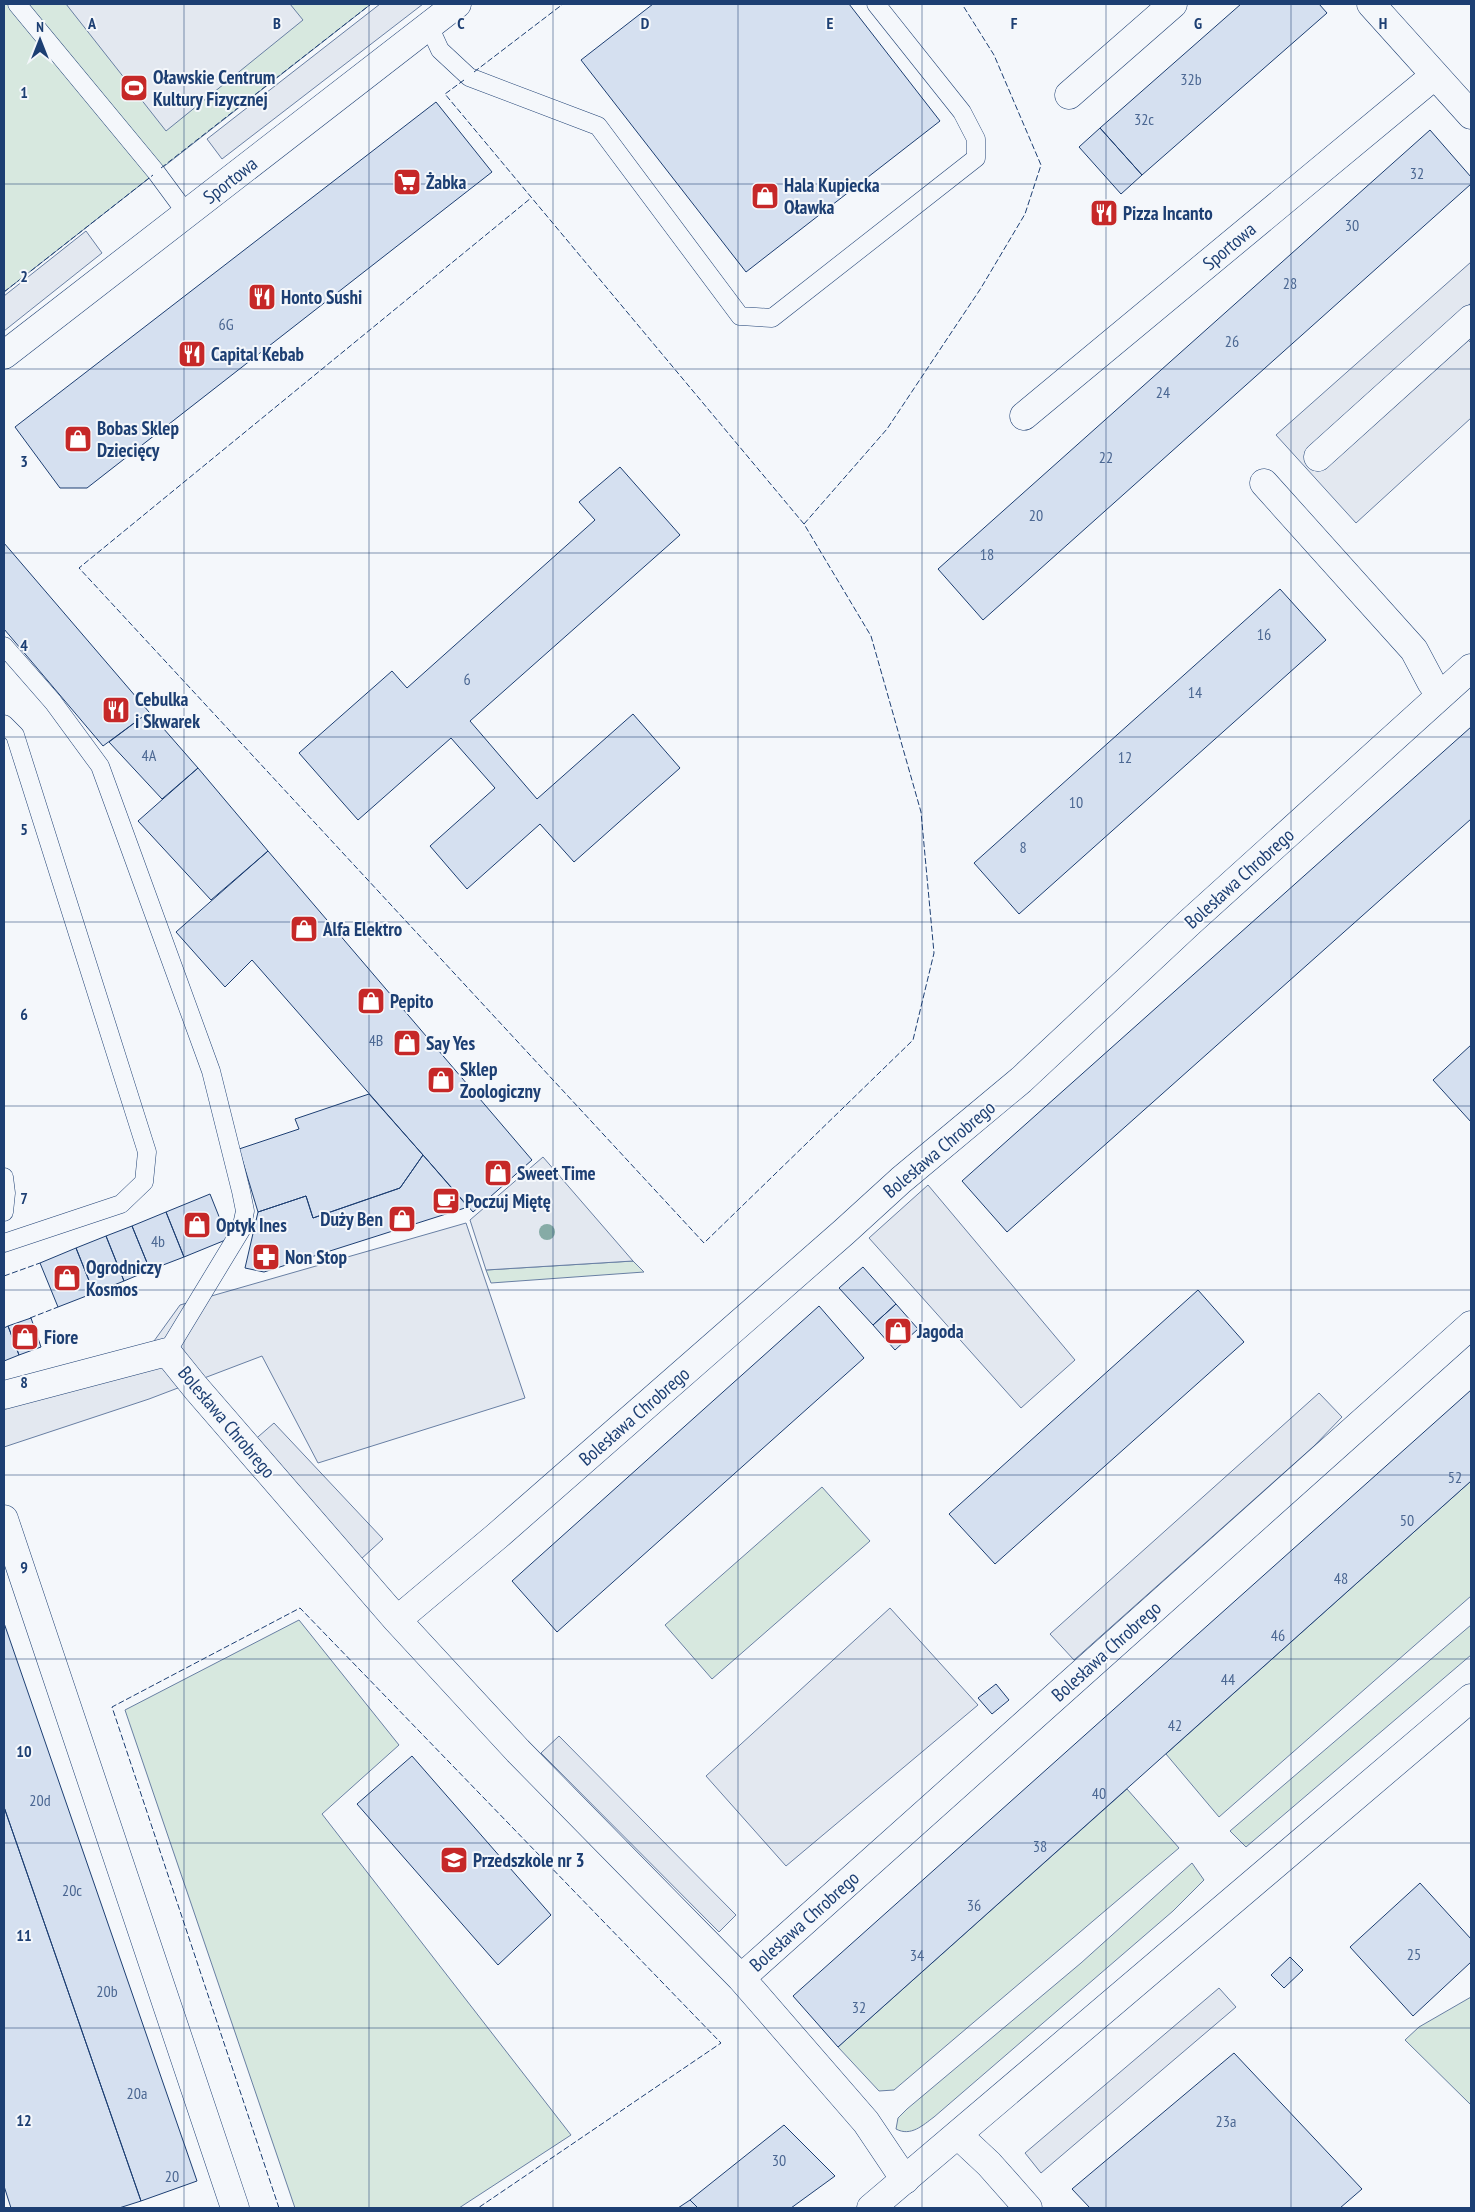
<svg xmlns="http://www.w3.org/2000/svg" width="1475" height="2212" font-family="'PT Sans Narrow',sans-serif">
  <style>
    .green { fill: #d7e8df; stroke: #687fa3 }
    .parking { fill: #e3e8f0; stroke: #687fa3 }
    .building { fill: #d5e0f0; stroke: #1d3f73 }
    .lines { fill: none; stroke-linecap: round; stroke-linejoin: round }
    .service-casing { stroke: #1d3f73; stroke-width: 19 }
    .minor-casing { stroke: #1d3f73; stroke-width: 29 }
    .secondary-casing { stroke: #1d3f73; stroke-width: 29 }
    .service { stroke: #f4f7fb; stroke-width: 18 }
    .minor { stroke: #f4f7fb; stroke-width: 28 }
    .secondary { stroke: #f4f7fb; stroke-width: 28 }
    .fence { stroke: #1d3f73; stroke-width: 1; stroke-dasharray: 6 2.5; stroke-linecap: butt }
    .tree { fill: #86aba6 }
    .grid { fill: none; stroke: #1d3f73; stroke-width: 1; stroke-opacity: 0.55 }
    .labels { text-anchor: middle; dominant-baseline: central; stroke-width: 4; stroke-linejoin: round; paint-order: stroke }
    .number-label { font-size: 16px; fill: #4b6792 }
    .poi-label { font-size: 19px; font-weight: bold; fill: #1d3f73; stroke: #f4f7fb; text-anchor: start }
    .street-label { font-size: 19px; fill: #1d3f73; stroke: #f4f7fb }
    .grid-label { font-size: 16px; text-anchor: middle; font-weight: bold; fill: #1d3f73; stroke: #f4f7fb; stroke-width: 4; stroke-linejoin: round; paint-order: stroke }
  </style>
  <rect width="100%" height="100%" fill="#f4f7fb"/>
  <path class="green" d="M 4,4 L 371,4 L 4,292 Z
    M 633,1261 L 644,1272 L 491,1283 L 486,1270 Z
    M 1471,1481 L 1471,1596 L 1219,1817 L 1166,1754 Z
    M 822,1487 L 870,1541 L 712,1679 L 665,1625 Z
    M 299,1620 L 399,1745 L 322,1814 L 571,2135 L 459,2208 L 295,2208 L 125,1710 Z
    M 1471,1625 L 1471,1655 L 1246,1847 L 1230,1831 Z
    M 1127,1789 L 1179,1848 L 894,2090 L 879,2091 L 838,2047 Z
    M 1192,1863 L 1204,1880 L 1173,1911 L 934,2117 C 923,2125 911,2137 896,2129 L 898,2118 L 907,2109 L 1081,1963 Z
    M 1471,1997 L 1471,2105 L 1405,2040 L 1419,2027 Z"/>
  <path class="parking" d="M 66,4 L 290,4 L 303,20 L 166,131 Z
    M 380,4 L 423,4 L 222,159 L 207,139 Z
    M 86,231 L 102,253 L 4,331 L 4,296 Z
    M 1471,262 L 1471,303 L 1451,321 L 1471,343 L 1471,418 L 1356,523 L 1276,435 Z
    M 543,1157 L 633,1261 L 486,1270 L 470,1220 Z
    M 928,1185 L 1075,1360 L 1021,1408 L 869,1238 Z
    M 466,1223 L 525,1398 L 318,1463 L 262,1356 L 149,1399 L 4,1447 L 4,1409 L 136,1366 L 180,1305 Z
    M 1319,1393 L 1342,1417 L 1314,1446 L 1074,1660 L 1050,1634 Z
    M 274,1423 L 383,1539 L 360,1560 L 251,1443 Z
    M 890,1608 L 978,1705 L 786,1866 L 706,1776 Z
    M 559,1736 L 736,1915 L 719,1932 L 541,1753 Z
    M 1219,1988 L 1236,2007 L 1041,2173 L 1025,2153 Z"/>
  <path class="building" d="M 653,4 L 849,4 L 940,121 L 746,272 L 581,60 Z
    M 1241,4 L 1319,4 L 1327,13 L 1142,175 L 1100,128 Z
    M 436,102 L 492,172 L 87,488 L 60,488 L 15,427 Z
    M 1100,128 L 1142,175 L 1121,194 L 1079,147 Z
    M 1430,130 L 1471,177 L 1471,184 L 983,620 L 938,569 Z
    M 620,467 L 680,535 L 470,721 L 537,799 L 633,714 L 680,768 L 574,862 L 540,824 L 467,889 L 430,846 L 495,788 L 451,738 L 358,820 L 299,753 L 392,671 L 407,688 L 595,520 L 579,502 Z
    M 4,543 L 149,712 L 103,746 L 4,629 Z
    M 1280,589 L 1326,640 L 1019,914 L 974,863 Z
    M 149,712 L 198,768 L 162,799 L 109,742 Z
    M 1471,727 L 1471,819 L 1007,1232 L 962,1181 Z
    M 198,768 L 268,851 L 211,900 L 138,821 Z
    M 268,851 L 532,1160 L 473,1212 L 252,960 L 225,987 L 176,932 Z
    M 1471,1045 L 1471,1122 L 1433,1080 Z
    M 369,1094 L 423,1155 L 400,1188 L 313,1218 L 306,1196 L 258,1212 L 239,1149 L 299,1129 L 295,1119 Z
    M 423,1155 L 468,1207 L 264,1272 L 245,1268 L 258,1212 L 306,1196 L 313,1218 L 400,1188 Z
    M 210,1194 L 228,1239 L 184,1257 L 166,1212 Z
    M 166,1212 L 184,1257 L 150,1270 L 132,1226 Z
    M 132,1226 L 150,1270 L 124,1281 L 106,1236 Z
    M 106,1236 L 124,1281 L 94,1293 L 76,1248 Z
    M 76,1248 L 94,1293 L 58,1307 L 40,1263 Z
    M 863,1267 L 896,1304 L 873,1325 L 839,1288 Z
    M 1198,1290 L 1244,1342 L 995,1564 L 949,1514 Z
    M 896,1304 L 918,1329 L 895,1350 L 873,1325 Z
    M 819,1306 L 864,1358 L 557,1632 L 512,1581 Z
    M 31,1318 L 41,1347 L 19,1355 L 8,1326 Z
    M 8,1326 L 19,1355 L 4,1361 L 4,1328 Z
    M 1471,1390 L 1471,1481 L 838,2047 L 793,1996 Z
    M 4,1623 L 197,2181 L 141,2201 L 4,1807 Z
    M 996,1684 L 1009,1700 L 992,1714 L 978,1698 Z
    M 412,1756 L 551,1915 L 498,1965 L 357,1804 Z
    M 4,1807 L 141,2201 L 119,2208 L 11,2208 L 4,2186 Z
    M 1420,1883 L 1471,1939 L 1471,1962 L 1413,2016 L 1350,1947 Z
    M 1290,1957 L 1303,1970 L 1284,1988 L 1271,1975 Z
    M 1234,2053 L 1362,2189 L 1340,2208 L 1090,2208 L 1072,2189 Z
    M 784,2125 L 835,2176 L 791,2208 L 698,2208 L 690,2200 Z
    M 690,2200 L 698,2208 L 678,2208 Z"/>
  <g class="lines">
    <defs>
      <path id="service" d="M 17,4 L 156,172 L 187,214
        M 429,26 L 440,50 L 469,77 L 598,126 L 740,316 L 772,318 L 976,158 L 976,139 L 962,112 L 876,4
        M 4,646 L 53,702 L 100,766 L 211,1071 L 241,1191 L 245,1211 L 241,1230 L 167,1352
        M 4,724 L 15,735 L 147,1152 L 144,1182 L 121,1204 L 4,1243
        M 4,1177 L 6,1193 L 4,1212"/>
      <path id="minor" d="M 1371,4 L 1471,115
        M 1069,95 L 1173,4
        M 4,355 L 457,4
        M 1024,416 L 1434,76
        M 1318,457 L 1471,319
        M 1264,483 L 1414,650 L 1431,682 L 1440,695
        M 4,1395 L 167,1352 L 196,1388 L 397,1620 L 518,1751 L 741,1978 L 866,2122 L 905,2180
        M 4,1519 L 235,2208
        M 397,1620 L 497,1536 L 844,1232 L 901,1180 L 1021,1080 L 1189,923 L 1471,668
        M 741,1978 L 1471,1325
        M 958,2135 L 989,2164 L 1028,2208"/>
      <path id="secondary" d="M 871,2208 L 1471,1698"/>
    </defs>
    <use href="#service" class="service-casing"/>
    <use href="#minor" class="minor-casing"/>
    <use href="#secondary" class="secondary-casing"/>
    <use href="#service" class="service"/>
    <use href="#minor" class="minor"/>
    <use href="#secondary" class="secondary"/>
    <path class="fence" d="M 474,72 L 563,4
      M 464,80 L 445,94 L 804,524 L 871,636 L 921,812 L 934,953 L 913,1040 L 704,1243 L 79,568 L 531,198
      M 161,168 L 371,4
      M 4,292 L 153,175
      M 804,524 L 887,429 L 981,288 L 1025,214 L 1041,165 L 994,55 L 962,4
      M 4,1276 L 40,1263
      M 30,1318 L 58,1307
      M 279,2208 L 112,1707 L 300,1608 L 721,2043 L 478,2208"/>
  </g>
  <circle class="tree" cx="547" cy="1232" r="8"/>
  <path class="grid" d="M 184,4 L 184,2208M 369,4 L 369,2208M 553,4 L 553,2208M 738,4 L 738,2208M 922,4 L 922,2208M 1106,4 L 1106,2208M 1291,4 L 1291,2208M 4,184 L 1471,184M 4,369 L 1471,369M 4,553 L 1471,553M 4,737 L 1471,737M 4,922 L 1471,922M 4,1106 L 1471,1106M 4,1290 L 1471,1290M 4,1475 L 1471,1475M 4,1659 L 1471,1659M 4,1843 L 1471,1843M 4,2028 L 1471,2028"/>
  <defs>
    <symbol id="stadium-square" viewBox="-11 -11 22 22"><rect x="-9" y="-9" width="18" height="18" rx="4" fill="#c62828" stroke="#f4f7fb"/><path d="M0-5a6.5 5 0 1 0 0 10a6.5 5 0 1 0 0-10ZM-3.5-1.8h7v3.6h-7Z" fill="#fff"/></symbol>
    <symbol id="supermarket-square" viewBox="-11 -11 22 22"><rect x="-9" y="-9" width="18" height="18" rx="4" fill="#c62828" stroke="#f4f7fb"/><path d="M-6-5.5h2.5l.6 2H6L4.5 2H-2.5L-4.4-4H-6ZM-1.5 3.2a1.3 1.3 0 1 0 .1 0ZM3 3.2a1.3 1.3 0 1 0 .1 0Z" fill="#fff"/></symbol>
    <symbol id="shop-square" viewBox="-11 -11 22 22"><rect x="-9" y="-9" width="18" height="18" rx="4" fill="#c62828" stroke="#f4f7fb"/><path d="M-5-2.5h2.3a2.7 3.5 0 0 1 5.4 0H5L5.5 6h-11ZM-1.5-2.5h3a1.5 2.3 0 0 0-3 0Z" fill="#fff"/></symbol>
    <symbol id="restaurant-square" viewBox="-11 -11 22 22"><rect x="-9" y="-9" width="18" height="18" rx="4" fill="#c62828" stroke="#f4f7fb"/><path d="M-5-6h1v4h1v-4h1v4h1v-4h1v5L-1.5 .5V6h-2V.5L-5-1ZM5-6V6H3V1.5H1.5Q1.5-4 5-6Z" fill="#fff"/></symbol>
    <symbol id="cafe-square" viewBox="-11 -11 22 22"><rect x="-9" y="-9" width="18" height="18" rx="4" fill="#c62828" stroke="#f4f7fb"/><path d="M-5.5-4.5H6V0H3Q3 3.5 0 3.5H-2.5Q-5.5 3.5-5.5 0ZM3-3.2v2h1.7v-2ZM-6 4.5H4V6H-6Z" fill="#fff"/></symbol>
    <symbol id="pharmacy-square" viewBox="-11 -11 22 22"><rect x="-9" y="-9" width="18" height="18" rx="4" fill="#c62828" stroke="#f4f7fb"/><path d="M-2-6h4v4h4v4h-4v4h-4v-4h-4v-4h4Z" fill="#fff"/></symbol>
    <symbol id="school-square" viewBox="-11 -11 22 22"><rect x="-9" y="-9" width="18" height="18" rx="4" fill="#c62828" stroke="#f4f7fb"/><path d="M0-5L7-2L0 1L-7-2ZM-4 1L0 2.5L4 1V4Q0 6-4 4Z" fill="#fff"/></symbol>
  </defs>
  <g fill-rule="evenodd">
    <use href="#stadium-square" x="118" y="72" width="32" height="32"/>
    <use href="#supermarket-square" x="391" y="166" width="32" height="32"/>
    <use href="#shop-square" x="749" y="180" width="32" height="32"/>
    <use href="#restaurant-square" x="1088" y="197" width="32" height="32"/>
    <use href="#restaurant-square" x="246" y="281" width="32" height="32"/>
    <use href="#restaurant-square" x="176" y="338" width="32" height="32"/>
    <use href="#shop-square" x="62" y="423" width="32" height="32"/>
    <use href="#restaurant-square" x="100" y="694" width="32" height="32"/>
    <use href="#shop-square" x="288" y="913" width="32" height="32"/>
    <use href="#shop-square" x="355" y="985" width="32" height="32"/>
    <use href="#shop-square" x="391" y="1027" width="32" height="32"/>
    <use href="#shop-square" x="425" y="1064" width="32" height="32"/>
    <use href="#shop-square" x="482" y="1157" width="32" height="32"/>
    <use href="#cafe-square" x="430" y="1185" width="32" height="32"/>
    <use href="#shop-square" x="386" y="1203" width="32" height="32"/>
    <use href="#shop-square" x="181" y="1209" width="32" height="32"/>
    <use href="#pharmacy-square" x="250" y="1241" width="32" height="32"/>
    <use href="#shop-square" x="51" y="1262" width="32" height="32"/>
    <use href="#shop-square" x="882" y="1315" width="32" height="32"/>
    <use href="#shop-square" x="9" y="1321" width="32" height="32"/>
    <use href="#school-square" x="438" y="1844" width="32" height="32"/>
  </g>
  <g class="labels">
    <g class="number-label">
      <text x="1191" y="79">32b</text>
      <text x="1144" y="119">32c</text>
      <text x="1417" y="173">32</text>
      <text x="1352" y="225">30</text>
      <text x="1290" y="283">28</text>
      <text x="226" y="324">6G</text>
      <text x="1232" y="341">26</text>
      <text x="1163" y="392">24</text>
      <text x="1106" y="457">22</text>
      <text x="1036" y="515">20</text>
      <text x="987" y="554">18</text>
      <text x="1264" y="634">16</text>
      <text x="467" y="679">6</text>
      <text x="1195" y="692">14</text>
      <text x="149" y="755">4A</text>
      <text x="1125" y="757">12</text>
      <text x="1076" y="802">10</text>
      <text x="1023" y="847">8</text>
      <text x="376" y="1040">4B</text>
      <text x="158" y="1241">4b</text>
      <text x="1455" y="1477">52</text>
      <text x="1407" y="1520">50</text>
      <text x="1341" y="1578">48</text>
      <text x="1278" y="1635">46</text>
      <text x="1228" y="1679">44</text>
      <text x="1175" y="1725">42</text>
      <text x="1099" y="1793">40</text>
      <text x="40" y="1800">20d</text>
      <text x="1040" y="1846">38</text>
      <text x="72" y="1890">20c</text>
      <text x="974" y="1905">36</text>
      <text x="1414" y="1954">25</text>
      <text x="917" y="1955">34</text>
      <text x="107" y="1991">20b</text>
      <text x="859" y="2007">32</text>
      <text x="137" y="2093">20a</text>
      <text x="1226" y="2121">23a</text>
      <text x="779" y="2160">30</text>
      <text x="172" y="2176">20</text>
    </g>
    <g class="poi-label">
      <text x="153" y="77">Oławskie Centrum<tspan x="153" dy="22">Kultury Fizycznej</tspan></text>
      <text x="426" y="182">Żabka</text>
      <text x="784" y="185">Hala Kupiecka<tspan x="784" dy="22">Oławka</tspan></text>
      <text x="1123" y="213">Pizza Incanto</text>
      <text x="281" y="297">Honto Sushi</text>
      <text x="211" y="354">Capital Kebab</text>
      <text x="97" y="428">Bobas Sklep<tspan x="97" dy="22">Dziecięcy</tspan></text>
      <text x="135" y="699">Cebulka<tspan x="135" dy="22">i Skwarek</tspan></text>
      <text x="323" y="929">Alfa Elektro</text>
      <text x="390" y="1001">Pepito</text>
      <text x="426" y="1043">Say Yes</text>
      <text x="460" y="1069">Sklep<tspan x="460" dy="22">Zoologiczny</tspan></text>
      <text x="517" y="1173">Sweet Time</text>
      <text x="465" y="1201">Poczuj Miętę</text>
      <text x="383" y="1219" text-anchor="end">Duży Ben</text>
      <text x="216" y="1225">Optyk Ines</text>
      <text x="285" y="1257">Non Stop</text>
      <text x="86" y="1267">Ogrodniczy<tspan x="86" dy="22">Kosmos</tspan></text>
      <text x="917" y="1331">Jagoda</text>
      <text x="44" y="1337">Fiore</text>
      <text x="473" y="1860">Przedszkole nr 3</text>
    </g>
    <g class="street-label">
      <text transform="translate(230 180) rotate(-38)">Sportowa</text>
      <text transform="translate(1229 246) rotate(-40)">Sportowa</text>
      <text transform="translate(1239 878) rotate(-42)">Bolesława Chrobrego</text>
      <text transform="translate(939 1149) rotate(-40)">Bolesława Chrobrego</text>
      <text transform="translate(634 1416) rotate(-41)">Bolesława Chrobrego</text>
      <text transform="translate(227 1422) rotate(50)">Bolesława Chrobrego</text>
      <text transform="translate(1106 1651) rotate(-42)">Bolesława Chrobrego</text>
      <text transform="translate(804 1921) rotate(-42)">Bolesława Chrobrego</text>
    </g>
  </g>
  <g class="grid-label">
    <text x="92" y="29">A</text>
    <text x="277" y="29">B</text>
    <text x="461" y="29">C</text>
    <text x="645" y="29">D</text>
    <text x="830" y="29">E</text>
    <text x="1014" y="29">F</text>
    <text x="1198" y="29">G</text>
    <text x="1383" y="29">H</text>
    <text x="24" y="98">1</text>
    <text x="24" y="282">2</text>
    <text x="24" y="467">3</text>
    <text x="24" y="651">4</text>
    <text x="24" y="835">5</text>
    <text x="24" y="1020">6</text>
    <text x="24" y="1204">7</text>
    <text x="24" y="1388">8</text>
    <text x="24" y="1573">9</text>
    <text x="24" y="1757">10</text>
    <text x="24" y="1941">11</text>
    <text x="24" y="2126">12</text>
  </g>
  <rect width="1475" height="2212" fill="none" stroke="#1d3f73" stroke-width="10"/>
  <g transform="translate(40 40)" stroke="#f4f7fb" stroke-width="4" paint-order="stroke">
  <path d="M0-4L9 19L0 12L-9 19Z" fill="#1d3f73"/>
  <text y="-8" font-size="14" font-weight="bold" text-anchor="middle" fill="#1d3f73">N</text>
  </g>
</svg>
